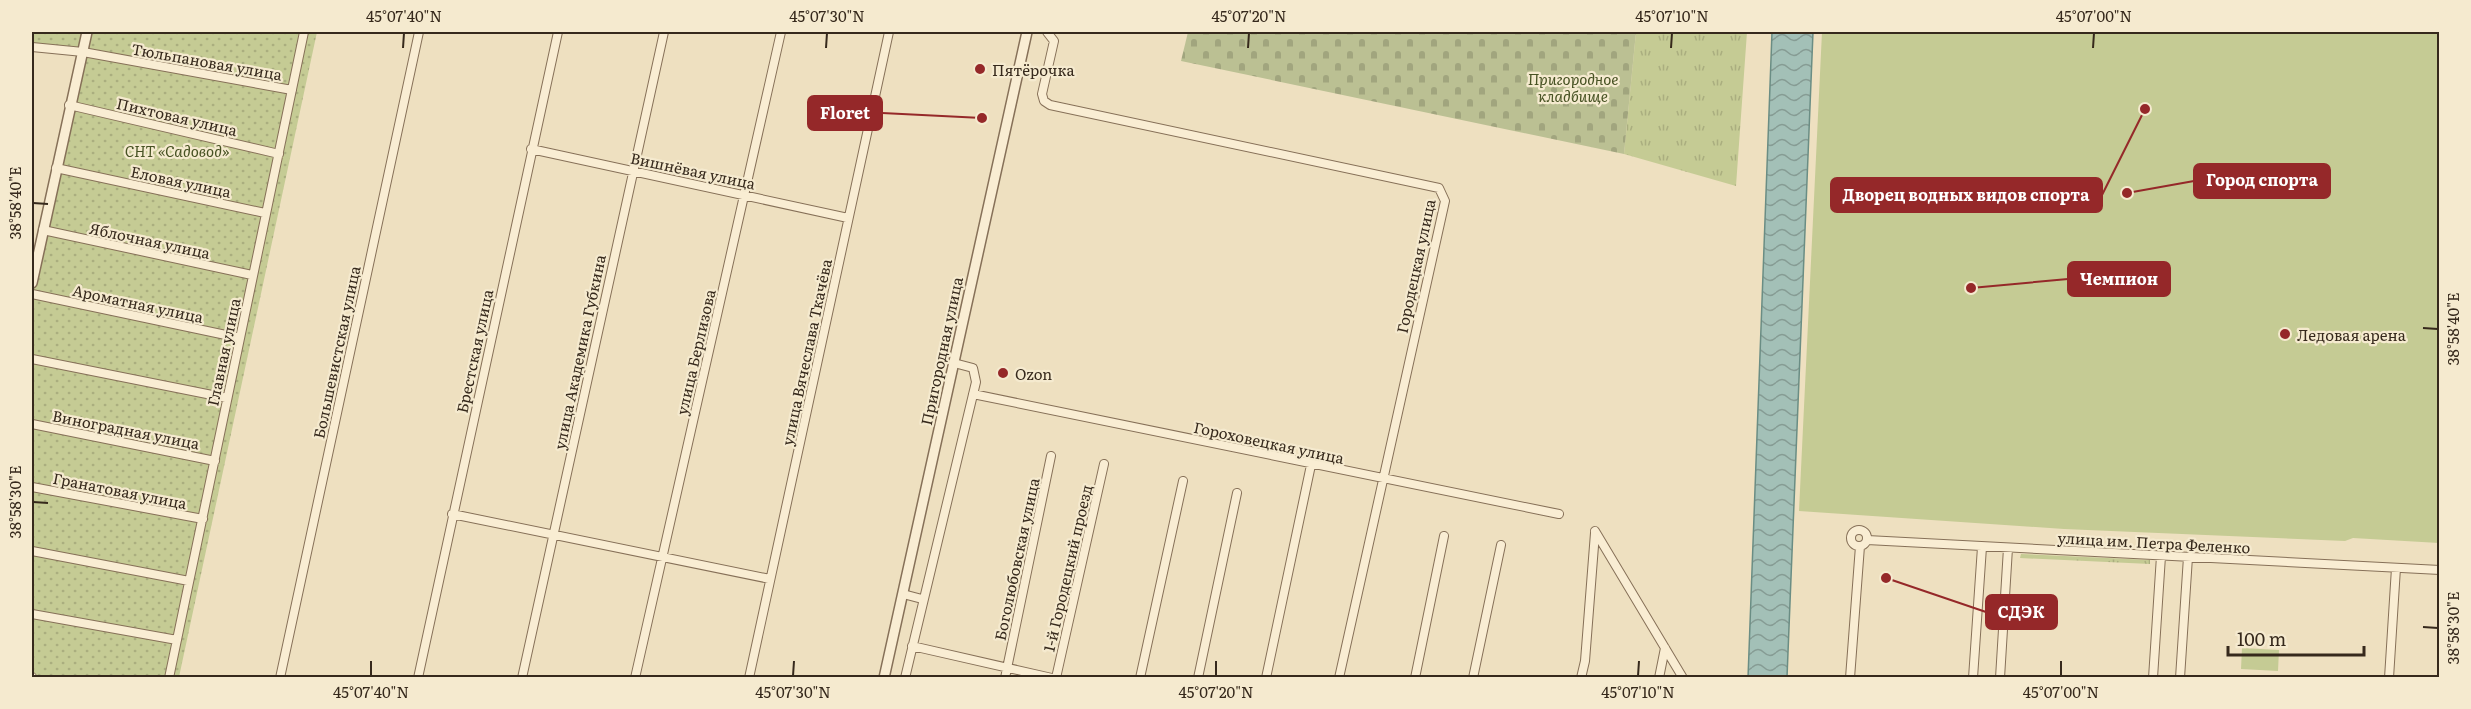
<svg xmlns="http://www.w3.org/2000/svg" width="2471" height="709" font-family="Literata,serif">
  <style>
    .grass { fill: url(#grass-tufts) }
    .cemetery { fill: url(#cemetery-stones) }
    .park { fill: #c5cb94 }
    .garden { fill: url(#garden-dots) }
    .water { fill: url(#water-waves); stroke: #6a8d84; stroke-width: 1.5 }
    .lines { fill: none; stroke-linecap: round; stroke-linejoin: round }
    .minor-casing { stroke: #867058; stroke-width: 10 }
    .tertiary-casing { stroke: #867058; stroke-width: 12 }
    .minor { stroke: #f9edd3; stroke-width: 8 }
    .tertiary { stroke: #f9edd3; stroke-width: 9 }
    .ticks { fill: none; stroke: #36291c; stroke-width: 2 }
    .poi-dot { fill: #952829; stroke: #f5eacf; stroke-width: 2 }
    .labels { text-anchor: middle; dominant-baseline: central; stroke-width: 4.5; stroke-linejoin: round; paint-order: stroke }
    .street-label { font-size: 15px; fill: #36291c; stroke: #f5eacf }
    .poi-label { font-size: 15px; fill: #36291c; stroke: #f5eacf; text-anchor: start }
    .park-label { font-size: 15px; font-style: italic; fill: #475223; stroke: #f5eacf }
    .leader { fill: none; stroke: #952829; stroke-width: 2 }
    .callout-dot { fill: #952829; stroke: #f5eacf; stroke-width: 2 }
    .callout { fill: #952829; stroke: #952829; stroke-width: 2 }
    .callout-label { font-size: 16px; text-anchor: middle; font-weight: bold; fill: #fff }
    .neatline { fill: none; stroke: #36291c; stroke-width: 2 }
    .ticks-label { font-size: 15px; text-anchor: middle; fill: #36291c }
  </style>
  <defs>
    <pattern id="grass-tufts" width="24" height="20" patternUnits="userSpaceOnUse" patternTransform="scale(1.5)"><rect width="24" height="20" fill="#c5cb94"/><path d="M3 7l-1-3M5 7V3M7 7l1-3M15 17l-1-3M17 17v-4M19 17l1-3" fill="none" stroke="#aaae7f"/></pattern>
    <pattern id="cemetery-stones" width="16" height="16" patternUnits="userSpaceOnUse" patternTransform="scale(1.5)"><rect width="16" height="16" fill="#bbc093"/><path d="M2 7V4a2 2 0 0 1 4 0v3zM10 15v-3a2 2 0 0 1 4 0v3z" fill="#a1a57e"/></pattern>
    <pattern id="garden-dots" width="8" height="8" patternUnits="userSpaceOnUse" patternTransform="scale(1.5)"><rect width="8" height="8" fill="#c5cb94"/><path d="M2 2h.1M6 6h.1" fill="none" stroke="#aaae7f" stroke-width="1.8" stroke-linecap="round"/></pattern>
    <pattern id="water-waves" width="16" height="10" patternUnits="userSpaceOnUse" patternTransform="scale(1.5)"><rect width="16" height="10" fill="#a3c0b7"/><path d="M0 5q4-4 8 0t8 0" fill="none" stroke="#869c94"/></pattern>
  </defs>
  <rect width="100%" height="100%" fill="#eee0c0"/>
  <path class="grass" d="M 1636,32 L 1747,32 L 1736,186 L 1624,154 Z
    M 2021,554 L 2150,560 L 2150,564 L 2020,558 Z"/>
  <path class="cemetery" d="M 1188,32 L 1636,32 L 1624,154 L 1181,61 Z"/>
  <path class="park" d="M 1822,32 L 2439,32 L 2439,543 L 2353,538 L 2345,541 L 2064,529 L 1799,511 Z
    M 2242,648 L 2279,650 L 2278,671 L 2241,669 Z"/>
  <path class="garden" d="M 32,32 L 317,32 L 179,677 L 32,677 L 32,298 L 82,52 L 32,48 Z"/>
  <path class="water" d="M 1772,32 L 1813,32 L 1787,677 L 1748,678 Z"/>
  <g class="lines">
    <defs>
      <path id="minor" d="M 1047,32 L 1054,41 L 1042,94 L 1044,101 L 1050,105 L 1439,188 L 1445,201 L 1339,678
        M 32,47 L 83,52 L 292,90
        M 69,105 L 279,154
        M 531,149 L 848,218
        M 56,168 L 265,213
        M 43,230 L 252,275
        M 32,294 L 240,338
        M 32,359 L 227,398
        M 973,394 L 1559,514
        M 32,424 L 215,461
        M 32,487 L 203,519
        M 452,514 L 770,579
        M1851 538a8 8 0 1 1 16 0a8 8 0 1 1-16 0Z
        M 1595,531 L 1683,678
        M 1867,540 L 2440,570
        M 32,551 L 189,581
        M 903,594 L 922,599
        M 32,614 L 177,640
        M 912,646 L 1052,678
        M 32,677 L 32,678
        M 169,678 L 304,32
        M 280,678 L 419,32
        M 418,678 L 558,32
        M 522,678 L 664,32
        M 635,678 L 781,32
        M 749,678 L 889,32
        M 905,678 L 976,382 L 973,368 L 954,363
        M 1005,678 L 1051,456
        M 1056,678 L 1104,464
        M 1140,678 L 1183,481
        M 1198,678 L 1237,493
        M 1266,678 L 1311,465
        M 1415,678 L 1444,536
        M 1473,678 L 1501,545
        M 1581,678 L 1585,661 L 1595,533
        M 1659,678 L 1665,648
        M 1850,678 L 1860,546
        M 1973,678 L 1982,547
        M 2000,678 L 2008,548
        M 2153,678 L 2161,556
        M 2180,678 L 2188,557
        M 2389,678 L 2396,568"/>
      <path id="tertiary" d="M 32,283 L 87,32
        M 884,678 L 1027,32"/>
    </defs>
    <use href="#minor" class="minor-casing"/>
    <use href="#tertiary" class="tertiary-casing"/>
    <use href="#minor" class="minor"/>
    <use href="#tertiary" class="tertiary"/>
  </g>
  <path class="ticks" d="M 403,48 L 404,33M 826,48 L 827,33M 1248,48 L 1249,33M 1671,48 L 1672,33M 2093,48 L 2094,33M 33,203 L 48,204M 2423,328 L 2438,329M 33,502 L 48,503M 2423,627 L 2438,628M 371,676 L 371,661M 793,676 L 794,661M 1216,676 L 1216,661M 1638,676 L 1639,661M 2061,676 L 2061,661"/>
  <g class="poi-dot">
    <circle cx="980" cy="69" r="6"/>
    <circle cx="2285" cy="334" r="6"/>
    <circle cx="1003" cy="373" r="6"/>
  </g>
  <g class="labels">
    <g class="street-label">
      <text transform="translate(207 61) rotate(10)">Тюльпановая улица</text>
      <text transform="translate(177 116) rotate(13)">Пихтовая улица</text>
      <text transform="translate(693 170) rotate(12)">Вишнёвая улица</text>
      <text transform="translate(181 181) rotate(12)">Еловая улица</text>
      <text transform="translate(150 240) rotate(12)">Яблочная улица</text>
      <text transform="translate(1415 266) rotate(-78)">Городецкая улица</text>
      <text transform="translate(138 303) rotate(12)">Ароматная улица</text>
      <text transform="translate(474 351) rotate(-78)">Брестская улица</text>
      <text transform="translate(941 351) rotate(-78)">Пригородная улица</text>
      <text transform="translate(223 352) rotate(-78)">Главная улица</text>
      <text transform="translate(336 352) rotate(-78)">Большевистская улица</text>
      <text transform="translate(579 352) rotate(-78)">улица Академика Губкина</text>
      <text transform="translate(695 352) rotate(-77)">улица Берлизова</text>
      <text transform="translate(806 352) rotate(-78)">улица Вячеслава Ткачёва</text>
      <text transform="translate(126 429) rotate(11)">Виноградная улица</text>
      <text transform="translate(1269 442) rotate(12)">Гороховецкая улица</text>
      <text transform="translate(120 490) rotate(11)">Гранатовая улица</text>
      <text transform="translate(2154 542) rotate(3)">улица им. Петра Феленко</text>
      <text transform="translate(1016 559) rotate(-78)">Боголюбовская улица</text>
      <text transform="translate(1067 568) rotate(-77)">1-й Городецкий проезд</text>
    </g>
    <g class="poi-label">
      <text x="992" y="69">Пятёрочка</text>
      <text x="2297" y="334">Ледовая арена</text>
      <text x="1015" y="373">Ozon</text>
    </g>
    <g class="park-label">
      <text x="1573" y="78">Пригородное<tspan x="1573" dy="17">кладбище</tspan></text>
      <text x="177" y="150">СНТ «Садовод»</text>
    </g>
  </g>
  <path class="leader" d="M982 118L882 113M2127 193L2194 181M2145 109L2102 195M1971 288L2068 279M1886 578L1986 612"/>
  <g class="callout-dot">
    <circle cx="982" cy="118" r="6"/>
    <circle cx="2127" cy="193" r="6"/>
    <circle cx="2145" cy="109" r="6"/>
    <circle cx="1971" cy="288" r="6"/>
    <circle cx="1886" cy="578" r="6"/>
  </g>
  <g class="callout">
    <rect x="808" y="96" width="74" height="34" rx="6"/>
    <rect x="2194" y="164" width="136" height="34" rx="6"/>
    <rect x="1831" y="178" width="271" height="34" rx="6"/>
    <rect x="2068" y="262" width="102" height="34" rx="6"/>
    <rect x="1986" y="595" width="71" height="34" rx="6"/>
  </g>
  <g class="callout-label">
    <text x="845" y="119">Floret</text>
    <text x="2262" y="186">Город спорта</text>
    <text x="1966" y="201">Дворец водных видов спорта</text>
    <text x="2119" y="285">Чемпион</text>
    <text x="2021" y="618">СДЭК</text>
  </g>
  <rect width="2471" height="709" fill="none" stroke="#f5eacf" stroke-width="66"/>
  <path d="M2228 646v9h136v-9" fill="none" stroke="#36291c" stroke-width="3"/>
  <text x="2237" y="646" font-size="18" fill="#36291c" stroke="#f5eacf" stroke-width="4.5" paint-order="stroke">100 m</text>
  <rect x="33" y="33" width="2405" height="643" class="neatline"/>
  <g class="ticks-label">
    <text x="404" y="22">45°07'40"N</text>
    <text x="827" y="22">45°07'30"N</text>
    <text x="1249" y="22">45°07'20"N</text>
    <text x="1672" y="22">45°07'10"N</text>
    <text x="2094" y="22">45°07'00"N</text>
    <text transform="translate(16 203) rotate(-90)" y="5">38°58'40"E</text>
    <text transform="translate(2454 329) rotate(-90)" y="5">38°58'40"E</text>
    <text transform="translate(16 502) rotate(-90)" y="5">38°58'30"E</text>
    <text transform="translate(2454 628) rotate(-90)" y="5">38°58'30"E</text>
    <text x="371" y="698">45°07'40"N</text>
    <text x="793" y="698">45°07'30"N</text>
    <text x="1216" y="698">45°07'20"N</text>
    <text x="1638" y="698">45°07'10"N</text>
    <text x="2061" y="698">45°07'00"N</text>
  </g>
</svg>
